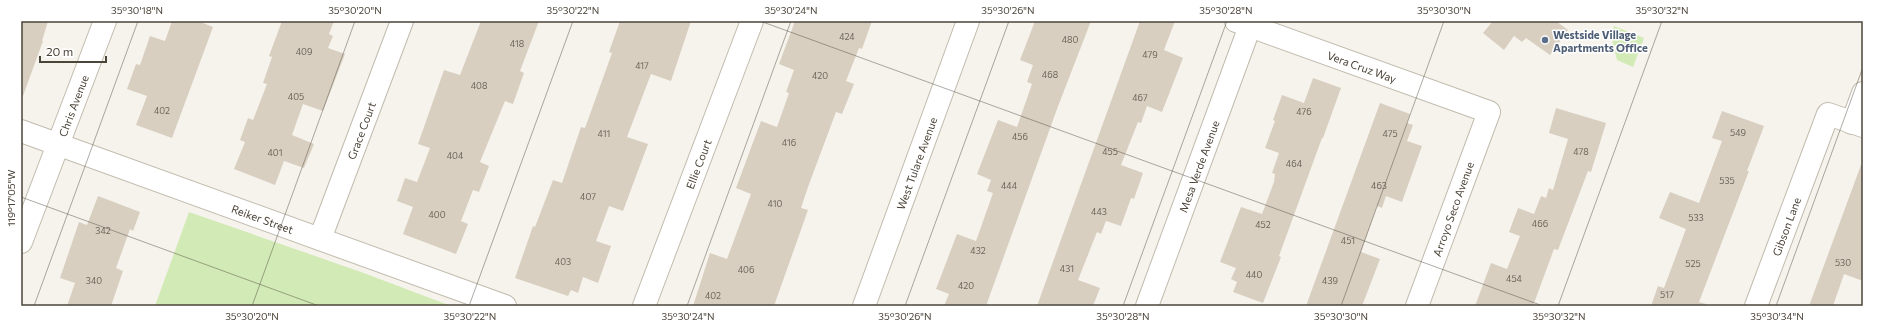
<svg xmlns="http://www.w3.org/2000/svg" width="1884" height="327" font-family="Commissioner,sans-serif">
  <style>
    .green { fill: #d2eab5 }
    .building { fill: #d8cfc1 }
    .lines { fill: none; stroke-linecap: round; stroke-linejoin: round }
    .minor-casing { stroke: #c2bbae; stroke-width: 24 }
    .minor { stroke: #fff; stroke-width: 22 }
    .ticks { fill: none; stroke: #4b4439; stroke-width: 1; stroke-opacity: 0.45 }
    .service-dot { fill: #5c6f8a; stroke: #fff; stroke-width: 1.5 }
    .labels { text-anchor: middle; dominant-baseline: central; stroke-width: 3; stroke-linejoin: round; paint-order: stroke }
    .number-label { font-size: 9px; fill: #6e675b }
    .service-label { font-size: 11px; font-weight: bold; fill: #4e5e75; stroke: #fff; text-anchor: start }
    .street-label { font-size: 11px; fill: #4b4439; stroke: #fff }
    .neatline { fill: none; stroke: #4b4439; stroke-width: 1.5 }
    .ticks-label { font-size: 10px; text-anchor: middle; fill: #4b4439 }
  </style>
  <rect width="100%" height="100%" fill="#f6f3ec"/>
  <path class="green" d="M 1614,26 L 1644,38 L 1633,67 L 1617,60 L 1611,36 Z
    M 189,212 L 361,272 L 451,306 L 155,306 Z"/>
  <path class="building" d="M 21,21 L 48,21 L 42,41 L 43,41 L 23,96 L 21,96 Z
    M 172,21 L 198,21 L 213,27 L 172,138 L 136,125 L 147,96 L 127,89 L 136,64 L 140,65 L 150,36 L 165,41 Z
    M 282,21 L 334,21 L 329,34 L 333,36 L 328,48 L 345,54 L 323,111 L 303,104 L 292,135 L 314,144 L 304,168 L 284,161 L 275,185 L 234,169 L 245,142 L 240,140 L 248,118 L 253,120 L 267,84 L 263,83 L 272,57 L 269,56 Z
    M 481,21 L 539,21 L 520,71 L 524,73 L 513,104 L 505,101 L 480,162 L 489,166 L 479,192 L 473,190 L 461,221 L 468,224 L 456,254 L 403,234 L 413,207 L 397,201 L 405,178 L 417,182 L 430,148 L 418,144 L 444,70 L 460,75 Z
    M 620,21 L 691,21 L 671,81 L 651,74 L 627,137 L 648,144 L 623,211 L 609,206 L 596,241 L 611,246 L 598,283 L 583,277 L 578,293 L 571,290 L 568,296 L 515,278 L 533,226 L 535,227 L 553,180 L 562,183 L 581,127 L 585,128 L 612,53 L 609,52 Z
    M 795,21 L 872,21 L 862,49 L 859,48 L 846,81 L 854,84 L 842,114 L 836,112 L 808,187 L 801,208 L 808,210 L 774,306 L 693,306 L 710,253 L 727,259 L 751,194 L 736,188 L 761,121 L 777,127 L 789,93 L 786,92 L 794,70 L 779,64 Z
    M 1035,21 L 1091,21 L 1057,109 L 986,306 L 944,306 L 949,294 L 936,289 L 957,234 L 976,241 L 993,193 L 987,191 L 991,180 L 977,174 L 998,120 L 1017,127 L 1032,84 L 1027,82 L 1033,65 L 1020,60 Z
    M 1140,21 L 1175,21 L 1164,50 L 1183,58 L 1162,112 L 1147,106 L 1141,123 L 1138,122 L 1121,165 L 1143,173 L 1134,199 L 1131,198 L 1121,226 L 1106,221 L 1101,234 L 1097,232 L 1078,280 L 1100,288 L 1093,306 L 1037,306 Z
    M 1493,21 L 1556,21 L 1568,30 L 1550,55 L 1526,38 L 1522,42 L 1514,36 L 1504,50 L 1483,33 Z
    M 1313,78 L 1341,88 L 1323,138 L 1322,138 L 1279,256 L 1281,257 L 1263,303 L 1233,292 L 1237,282 L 1231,279 L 1236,268 L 1220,262 L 1241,207 L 1262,214 L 1274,182 L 1275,174 L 1272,173 L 1279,153 L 1265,148 L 1275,121 L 1273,120 L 1282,95 L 1304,103 Z
    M 1380,103 L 1410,114 L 1407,123 L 1413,125 L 1407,141 L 1422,146 L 1402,202 L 1386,196 L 1382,208 L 1377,206 L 1361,252 L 1380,259 L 1362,306 L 1306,306 Z
    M 1556,108 L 1606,123 L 1591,172 L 1588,171 L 1558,250 L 1554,249 L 1533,306 L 1475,306 L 1491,263 L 1507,269 L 1520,236 L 1509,232 L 1518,208 L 1534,214 L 1541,196 L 1546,198 L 1549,188 L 1553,190 L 1568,139 L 1549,133 Z
    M 1722,111 L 1764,126 L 1747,171 L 1749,171 L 1699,302 L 1706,304 L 1706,306 L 1651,306 L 1658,286 L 1664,288 L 1686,229 L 1659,218 L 1670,192 L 1699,203 L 1722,141 L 1712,138 Z
    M 1861,165 L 1863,165 L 1863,281 L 1844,274 L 1833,306 L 1809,306 Z
    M 98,196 L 140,212 L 133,231 L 130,229 L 116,268 L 123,271 L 111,306 L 67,306 L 75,283 L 60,278 L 79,222 L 87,225 Z"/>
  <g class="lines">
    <defs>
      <g id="minor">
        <path id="s1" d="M 1236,21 L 1489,112 L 1417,306"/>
        <path d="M 1852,123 L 1863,93"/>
        <path id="s2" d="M 21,131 L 505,306"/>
        <path id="s3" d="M 320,239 L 402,21"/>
        <path id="s4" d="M 21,242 L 105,21"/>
        <path id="s5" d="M 644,306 L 752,21"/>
        <path id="s6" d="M 864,306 L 968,21"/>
        <path id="s7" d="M 1147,306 L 1250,26"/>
        <path id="s8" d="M 1756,306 L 1828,114 L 1863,126"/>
      </g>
    </defs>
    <use href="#minor" class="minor-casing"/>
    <use href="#minor" class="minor"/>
  </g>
  <path class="ticks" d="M 760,21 L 1543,306M 21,197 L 319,306M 34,306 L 138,21M 252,306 L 355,21M 469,306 L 573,21M 687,306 L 791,21M 905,306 L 1009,21M 1123,306 L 1227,21M 1341,306 L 1444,21M 1558,306 L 1662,21M 1776,306 L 1863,67"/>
  <circle class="service-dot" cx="1545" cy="40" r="4"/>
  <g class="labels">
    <g class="number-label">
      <text x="847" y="36">424</text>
      <text x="1070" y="39">480</text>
      <text x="517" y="43">418</text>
      <text x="304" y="51">409</text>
      <text x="1150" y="54">479</text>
      <text x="642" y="65">417</text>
      <text x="1050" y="74">468</text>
      <text x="820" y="75">420</text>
      <text x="479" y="85">408</text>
      <text x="296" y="96">405</text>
      <text x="1140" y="97">467</text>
      <text x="162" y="110">402</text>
      <text x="1304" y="111">476</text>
      <text x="1738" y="132">549</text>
      <text x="604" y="133">411</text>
      <text x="1390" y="133">475</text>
      <text x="1020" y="136">456</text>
      <text x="789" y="142">416</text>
      <text x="1110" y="151">455</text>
      <text x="1581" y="151">478</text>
      <text x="275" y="152">401</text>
      <text x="455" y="155">404</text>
      <text x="1294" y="163">464</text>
      <text x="1727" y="180">535</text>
      <text x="1009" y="185">444</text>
      <text x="1379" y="185">463</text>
      <text x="588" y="196">407</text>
      <text x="775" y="203">410</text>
      <text x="1099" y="211">443</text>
      <text x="437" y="214">400</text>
      <text x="1696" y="217">533</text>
      <text x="1540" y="223">466</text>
      <text x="1263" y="224">452</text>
      <text x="103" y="230">342</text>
      <text x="1348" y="240">451</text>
      <text x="978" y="250">432</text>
      <text x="563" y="261">403</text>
      <text x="1843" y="262">530</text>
      <text x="1693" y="263">525</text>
      <text x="1067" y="268">431</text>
      <text x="746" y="269">406</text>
      <text x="1254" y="274">440</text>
      <text x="1514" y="278">454</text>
      <text x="94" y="280">340</text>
      <text x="1330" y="280">439</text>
      <text x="966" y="285">420</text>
      <text x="1667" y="294">517</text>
      <text x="713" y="295">402</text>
    </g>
    <g class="service-label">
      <text x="1553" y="34">Westside Village<tspan x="1553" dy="13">Apartments Office</tspan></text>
    </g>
    <g class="street-label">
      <text stroke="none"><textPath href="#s1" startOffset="134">Vera Cruz Way</textPath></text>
      <text stroke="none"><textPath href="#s4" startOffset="146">Chris Avenue</textPath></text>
      <text stroke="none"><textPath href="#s3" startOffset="116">Grace Court</textPath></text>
      <text stroke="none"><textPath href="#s5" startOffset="152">Ellie Court</textPath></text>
      <text stroke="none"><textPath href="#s6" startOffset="152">West Tulare Avenue</textPath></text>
      <text stroke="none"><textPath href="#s7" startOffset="149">Mesa Verde Avenue</textPath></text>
      <text transform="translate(1453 209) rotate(-70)">Arroyo Seco Avenue</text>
      <text stroke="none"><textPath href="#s2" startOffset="257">Reiker Street</textPath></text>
      <text stroke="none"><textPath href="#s8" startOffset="85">Gibson Lane</textPath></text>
    </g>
  </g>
  <rect width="1884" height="327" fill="none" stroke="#ffffff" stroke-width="44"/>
  <path d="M40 56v6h66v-6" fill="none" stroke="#4b4439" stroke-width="2"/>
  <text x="46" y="56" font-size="12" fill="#4b4439" stroke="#ffffff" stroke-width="3" paint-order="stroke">20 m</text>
  <rect x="22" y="22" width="1840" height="283" class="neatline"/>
  <g class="ticks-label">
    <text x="137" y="14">35°30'18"N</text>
    <text x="355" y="14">35°30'20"N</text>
    <text x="573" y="14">35°30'22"N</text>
    <text x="791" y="14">35°30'24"N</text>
    <text x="1008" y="14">35°30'26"N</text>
    <text x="1226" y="14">35°30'28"N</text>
    <text x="1444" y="14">35°30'30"N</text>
    <text x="1662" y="14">35°30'32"N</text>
    <text transform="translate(11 198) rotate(-90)" y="4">119°17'05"W</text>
    <text x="252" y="320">35°30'20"N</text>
    <text x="470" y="320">35°30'22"N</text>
    <text x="688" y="320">35°30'24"N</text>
    <text x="905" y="320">35°30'26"N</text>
    <text x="1123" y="320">35°30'28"N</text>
    <text x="1341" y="320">35°30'30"N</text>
    <text x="1559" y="320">35°30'32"N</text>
    <text x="1777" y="320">35°30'34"N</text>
  </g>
</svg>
